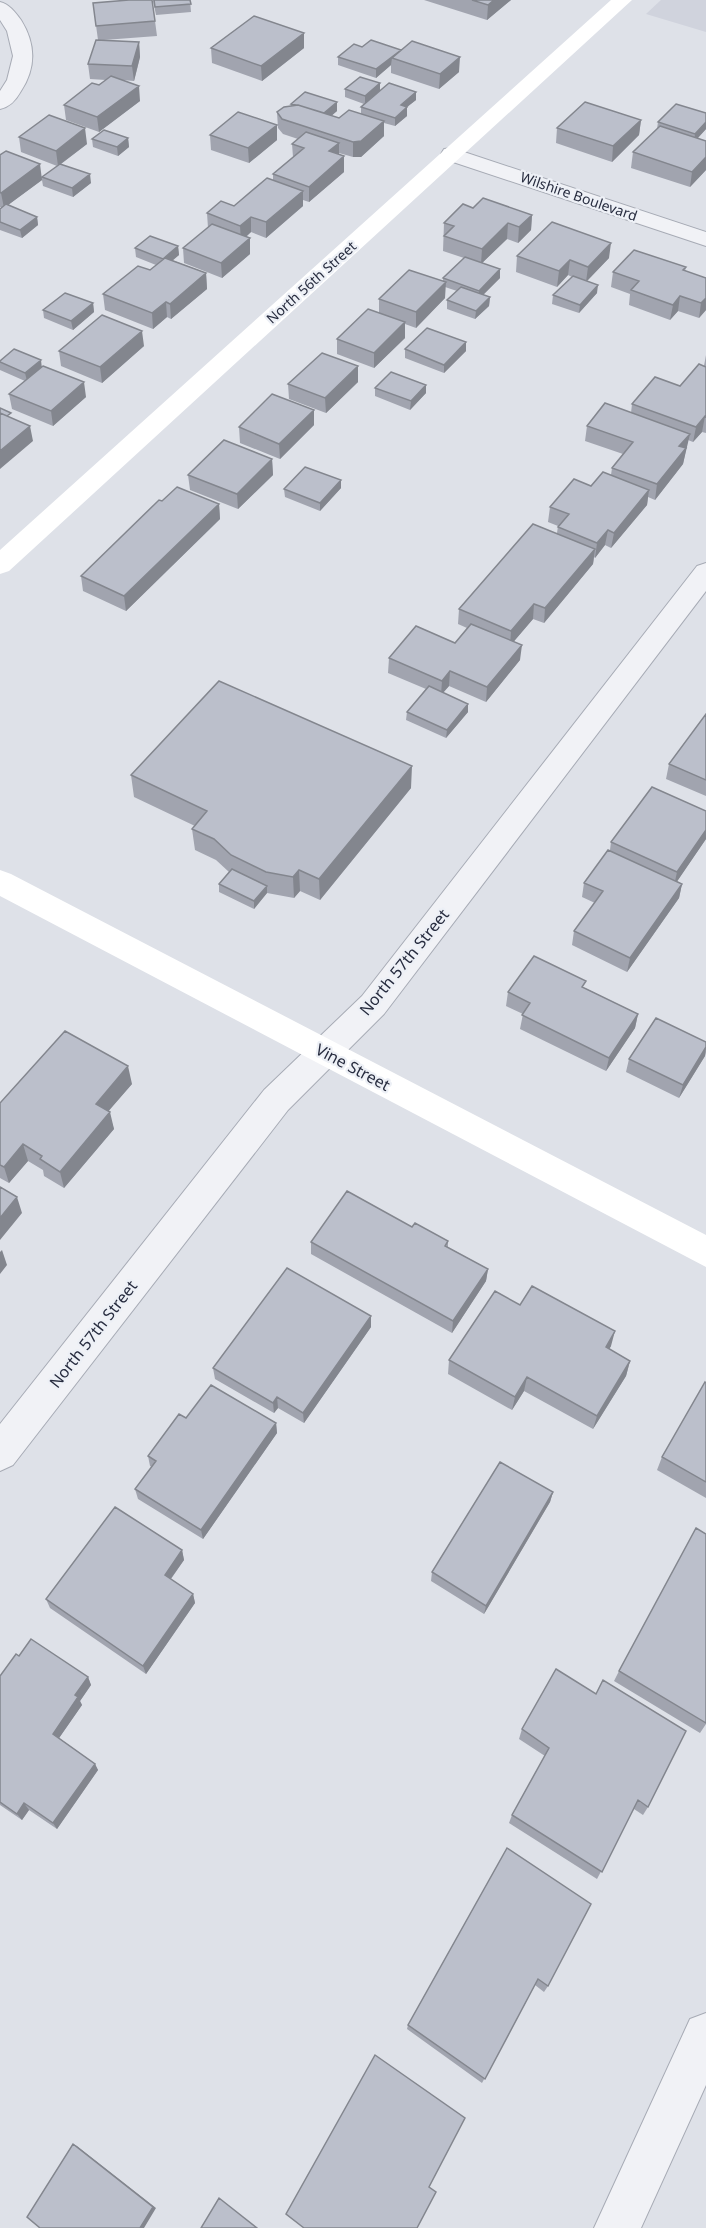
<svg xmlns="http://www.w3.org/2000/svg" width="706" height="2228" font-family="'Noto Sans',sans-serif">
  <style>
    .built { fill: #d0d3dd }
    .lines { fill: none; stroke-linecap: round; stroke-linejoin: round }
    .street-casing { stroke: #a7abb5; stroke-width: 2 }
    .street { fill: #f1f2f6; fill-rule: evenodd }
    .secondary { fill: #fff; fill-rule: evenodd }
    .wall { fill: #a1a4af }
    .shaded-wall { fill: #83868e }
    .building { fill: #bbbfcb; stroke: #83868e; stroke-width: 1.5 }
    .labels { text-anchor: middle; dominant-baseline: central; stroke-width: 4.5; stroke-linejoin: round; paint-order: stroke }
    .far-street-label { font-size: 14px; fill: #272c3f; stroke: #edf0f6 }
    .street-label { font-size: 16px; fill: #272c3f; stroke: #edf0f6 }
  </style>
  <rect width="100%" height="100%" fill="#dee1e8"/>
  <path class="built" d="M 661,0 L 706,0 L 706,32 L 646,14 Z"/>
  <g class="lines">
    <defs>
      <path id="street" d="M 0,2 C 9,4 15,12 21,20 C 36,44 36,68 21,91 C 16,100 10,107 0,109 L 0,91 L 7,80 L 13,56 L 7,31 L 0,20 Z
        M 452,148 L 706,232 L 706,246 L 444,159 L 441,154 L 444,149 Z
        M 706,563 L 706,591 L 384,1014 L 288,1110 L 13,1465 L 0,1471 L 0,1424 L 264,1090 L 362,996 L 697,566 Z
        M 706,2013 L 706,2085 L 641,2228 L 594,2228 L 690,2019 Z"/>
    </defs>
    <use href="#street" class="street-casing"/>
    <use href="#street" class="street"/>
    <path class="secondary" d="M 611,0 L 632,0 L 9,571 L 0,574 L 0,550 Z
      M 0,870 L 11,874 L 706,1235 L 706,1267 L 0,896 Z"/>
  </g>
  <path class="wall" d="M 153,0 L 190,0 L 191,12 L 156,15 Z
    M 424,0 L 511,0 L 487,20 Z
    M 93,3 L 155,21 L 157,36 L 104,40 L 139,42 L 140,57 L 134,81 L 122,80 L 140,101 L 99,132 L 66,120 L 64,105 L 106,80 L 90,79 L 88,64 L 98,40 Z
    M 304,33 L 304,48 L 262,81 L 212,63 L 211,48 Z
    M 362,47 L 401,51 L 459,72 L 439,89 L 391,73 L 391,65 L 376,78 L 338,65 L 338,57 Z
    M 380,83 L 380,90 L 416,92 L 416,100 L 407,107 L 407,116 L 395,126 L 384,123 L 384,136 L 361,157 L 353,157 L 339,153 L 339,155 L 344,156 L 344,172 L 309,202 L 303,200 L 303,206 L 266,238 L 251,232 L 246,237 L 250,254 L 222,278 L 184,263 L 183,248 L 208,228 L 207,213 L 234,206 L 273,180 L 273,174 L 293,157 L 292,144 L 298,139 L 283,134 L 278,128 L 277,112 L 291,106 L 291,104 L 337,111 L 331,116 L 339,118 L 361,113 L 361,107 L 364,104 L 345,97 L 345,89 Z
    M 706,113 L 706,129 L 698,138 L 706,141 L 706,170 L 690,187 L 631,168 L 633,152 L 657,129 L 658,122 Z
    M 641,120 L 639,135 L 612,162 L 556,143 L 557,128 Z
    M 277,125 L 277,140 L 249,163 L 211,150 L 210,135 Z
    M 19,137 L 87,144 L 61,164 L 91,183 L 73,197 L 43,186 L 42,180 L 8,205 L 37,217 L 38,225 L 22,238 L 0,230 L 0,209 L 2,207 L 0,207 L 0,155 L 42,177 L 57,166 L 21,152 Z
    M 128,138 L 129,147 L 118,156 L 93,147 L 92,139 Z
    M 473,208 L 532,215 L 531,230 L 518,243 L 507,239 L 482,263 L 500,278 L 483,295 L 490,297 L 489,306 L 475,319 L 447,309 L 447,300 L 457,291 L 445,287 L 445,298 L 416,328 L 405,324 L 405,338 L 374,368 L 337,354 L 337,339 L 379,313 L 379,299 L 443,281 L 443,278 L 464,258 L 443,251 L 444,223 Z
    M 178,246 L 179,255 L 172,260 L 206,273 L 207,289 L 171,319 L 167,317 L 153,329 L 105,310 L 103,294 L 150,270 L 156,265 L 136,257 L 135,248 Z
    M 517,256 L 609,258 L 587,281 L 597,293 L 579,313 L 552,304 L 553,295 L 572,277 L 568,275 L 557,287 L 516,272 Z
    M 686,267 L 685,271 L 706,278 L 706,310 L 699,318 L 678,311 L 670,320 L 629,305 L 630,294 L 611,287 L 613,272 Z
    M 93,303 L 94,312 L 73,330 L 44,318 L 43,310 Z
    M 144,346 L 102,383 L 61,366 L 59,351 Z
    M 405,349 L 466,351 L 444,373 L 405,358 Z
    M 706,355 L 706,433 L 702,432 L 693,442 L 688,440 L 683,464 L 655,500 L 648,497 L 647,505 L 611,548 L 605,545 L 595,558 L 594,557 L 593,564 L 544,623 L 533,619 L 514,641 L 520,660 L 486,702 L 449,686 L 443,693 L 468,712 L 446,738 L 406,720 L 407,712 L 426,689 L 388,673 L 389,658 L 455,643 L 467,628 L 458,624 L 459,609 L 557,533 L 558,526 L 548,522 L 550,507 L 611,475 L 612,468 L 623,454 L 585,441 L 587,426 L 631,413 L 632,404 L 680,386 L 704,366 Z
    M 0,361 L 42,366 L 86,397 L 53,426 L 12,409 L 9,394 L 25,381 L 0,370 Z
    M 358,382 L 326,413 L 289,399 L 288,384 Z
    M 426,385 L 426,393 L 410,410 L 375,396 L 375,388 Z
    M 314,410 L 314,425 L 280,459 L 240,443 L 239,427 Z
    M 272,459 L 273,475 L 238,509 L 190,490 L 188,475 Z
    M 341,480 L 341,488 L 320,511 L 285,497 L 284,489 Z
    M 162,501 L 219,504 L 220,519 L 126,611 L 83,591 L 81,576 Z
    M 706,714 L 706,796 L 666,779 L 669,764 Z
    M 131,775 L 411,788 L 320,900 L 300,891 L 294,898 L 267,893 L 254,909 L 219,892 L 219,884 L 229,872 L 216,860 L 195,850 L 192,829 L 195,826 L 134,797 Z
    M 706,811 L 706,839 L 677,881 L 682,884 L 679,898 L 627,972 L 572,945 L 574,931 L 595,903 L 582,897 L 584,883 L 610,850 L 611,842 Z
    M 585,988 L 638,1014 L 635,1028 L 606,1071 L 520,1029 L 523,1014 L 506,1006 L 508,992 Z
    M 706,1042 L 706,1052 L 705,1056 L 679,1098 L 626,1072 L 629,1059 Z
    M 132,1084 L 108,1111 L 114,1129 L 64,1188 L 44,1176 L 43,1170 L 28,1161 L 9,1183 L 0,1178 L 0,1103 Z
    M 412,1227 L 448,1241 L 448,1247 L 488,1269 L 486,1281 L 452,1333 L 311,1254 L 311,1242 Z
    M 520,1305 L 611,1346 L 609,1349 L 630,1361 L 626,1376 L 593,1429 L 524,1391 L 512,1410 L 448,1374 L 449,1360 Z
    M 371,1316 L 371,1327 L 304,1423 L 278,1408 L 274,1413 L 215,1379 L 213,1368 Z
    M 706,1383 L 706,1498 L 657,1470 L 662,1457 Z
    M 186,1418 L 276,1423 L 277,1433 L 203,1539 L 138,1499 L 135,1489 L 152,1467 L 150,1466 L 148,1456 Z
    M 553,1492 L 550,1502 L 484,1614 L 431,1581 L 432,1572 Z
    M 706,1534 L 706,1724 L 700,1733 L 614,1681 L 619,1671 Z
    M 182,1550 L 184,1560 L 171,1579 L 193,1594 L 195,1603 L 146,1674 L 50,1608 L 46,1599 Z
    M 0,1676 L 88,1677 L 91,1685 L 80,1701 L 82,1705 L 59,1738 L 95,1764 L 98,1770 L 57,1829 L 29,1810 L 22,1820 L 0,1805 Z
    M 522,1729 L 648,1807 L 643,1815 L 634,1809 L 597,1879 L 509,1823 L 512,1815 L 545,1756 L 519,1739 Z
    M 507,1848 L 548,1986 L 544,1992 L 535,1985 L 482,2083 L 407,2029 L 408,2025 Z"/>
  <path class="shaded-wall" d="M 494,0 L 511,0 L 487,20 L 488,5 Z
    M 304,33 L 304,48 L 262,81 L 261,66 Z
    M 139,42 L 140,57 L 134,81 L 132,66 Z
    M 401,50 L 392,58 L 391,65 L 376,78 L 376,69 Z
    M 460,57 L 459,72 L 439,89 L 440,74 Z
    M 380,83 L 380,91 L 365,104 L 365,96 Z
    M 139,86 L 140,101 L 99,132 L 97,117 Z
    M 416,92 L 416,100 L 407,107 L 407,116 L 395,126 L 395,118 L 401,105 Z
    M 337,102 L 337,111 L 323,123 L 323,114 Z
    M 641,120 L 639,135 L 612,162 L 613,146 Z
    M 384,121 L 384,136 L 361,157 L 353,157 L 353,142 Z
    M 706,122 L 706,129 L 694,142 L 695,134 Z
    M 277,125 L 277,140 L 249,163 L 248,148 Z
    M 85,128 L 87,144 L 58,166 L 56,151 Z
    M 128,138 L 129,147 L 118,156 L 117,147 Z
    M 339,143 L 339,159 L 329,151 Z
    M 344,156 L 344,172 L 309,202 L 309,187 Z
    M 706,157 L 706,170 L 690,187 L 692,172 Z
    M 40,164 L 42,180 L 4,208 L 1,193 Z
    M 90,174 L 91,183 L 73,197 L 72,188 Z
    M 303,191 L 303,206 L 266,238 L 266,222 Z
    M 532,215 L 531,230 L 518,243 L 519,227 Z
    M 37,217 L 38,225 L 22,238 L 20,230 Z
    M 251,217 L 251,232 L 241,241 L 240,226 Z
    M 508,223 L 507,239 L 481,264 L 482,249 Z
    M 250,238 L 250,254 L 222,278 L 221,263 Z
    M 611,243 L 609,258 L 586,282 L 588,267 Z
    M 178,246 L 179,255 L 164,268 L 163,259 Z
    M 570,260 L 568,275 L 557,287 L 559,271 Z
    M 500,269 L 500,278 L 479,299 L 479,291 Z
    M 206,273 L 207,289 L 171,319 L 170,304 Z
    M 446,282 L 445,298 L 416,328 L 416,312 Z
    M 598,285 L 597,293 L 579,313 L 580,305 Z
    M 680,296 L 678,311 L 670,320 L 673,305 Z
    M 490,297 L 489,306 L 475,319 L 476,311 Z
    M 706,298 L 706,310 L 699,318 L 701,303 Z
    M 166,302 L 167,317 L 153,329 L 152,313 Z
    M 93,303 L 94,312 L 73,330 L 71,321 Z
    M 405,322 L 405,338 L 374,368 L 374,353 Z
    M 142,331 L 144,346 L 102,383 L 100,367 Z
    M 466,342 L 466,351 L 444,373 L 444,365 Z
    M 41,360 L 42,369 L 27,381 L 25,373 Z
    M 358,366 L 358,382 L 326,413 L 325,398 Z
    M 84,382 L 86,397 L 53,426 L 51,411 Z
    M 426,385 L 426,393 L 410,410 L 411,401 Z
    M 314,410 L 314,425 L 280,459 L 279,444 Z
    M 705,416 L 702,432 L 693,442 L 696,427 Z
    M 30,426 L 33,441 L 0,469 L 0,451 Z
    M 690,434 L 683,464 L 655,500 L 657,484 L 679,446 Z
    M 272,459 L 273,475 L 238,509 L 237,494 Z
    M 341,480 L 341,488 L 320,511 L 320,503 Z
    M 649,490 L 647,505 L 611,548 L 614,533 Z
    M 219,504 L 220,519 L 126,611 L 124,596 Z
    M 608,530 L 605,545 L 595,558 L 597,543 Z
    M 595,549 L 593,564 L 544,623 L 545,608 Z
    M 534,604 L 533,619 L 510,646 L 511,631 Z
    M 522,645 L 520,660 L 486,702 L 487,687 Z
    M 450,671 L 449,686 L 441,695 L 442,681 Z
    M 468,704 L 468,712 L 446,738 L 447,730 Z
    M 412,766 L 411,788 L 320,900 L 319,879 Z
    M 706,830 L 706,839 L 674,886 L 677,872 Z
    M 299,870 L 300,891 L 294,898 L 293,877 Z
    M 682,884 L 679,898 L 627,972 L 630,958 Z
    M 267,886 L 267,893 L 254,909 L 254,901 Z
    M 638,1014 L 635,1028 L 606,1071 L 609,1058 Z
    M 706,1047 L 705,1056 L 679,1098 L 683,1085 Z
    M 128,1066 L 132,1084 L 100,1121 L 96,1104 Z
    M 110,1112 L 114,1129 L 64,1188 L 60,1172 Z
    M 23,1144 L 28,1161 L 9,1183 L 4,1167 Z
    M 17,1197 L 22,1213 L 0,1240 L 0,1218 Z
    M 2,1250 L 7,1265 L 0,1274 L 0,1252 Z
    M 488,1269 L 486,1281 L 452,1333 L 453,1321 Z
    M 371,1316 L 371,1327 L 304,1423 L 303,1413 Z
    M 615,1331 L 611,1346 L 602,1362 L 606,1347 Z
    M 630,1361 L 626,1376 L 593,1429 L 597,1416 Z
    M 527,1377 L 524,1391 L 512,1410 L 515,1397 Z
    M 277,1397 L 278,1408 L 274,1413 L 273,1403 Z
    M 276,1423 L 277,1433 L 203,1539 L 201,1530 Z
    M 553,1492 L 550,1502 L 484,1614 L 486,1606 Z
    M 182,1550 L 184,1560 L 167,1584 L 165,1575 Z
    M 193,1594 L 195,1603 L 146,1674 L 143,1666 Z
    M 88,1677 L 91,1685 L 80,1701 L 82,1705 L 57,1741 L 53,1734 L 75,1695 Z
    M 95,1764 L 98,1770 L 57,1829 L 53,1823 Z
    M 24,1803 L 29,1810 L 22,1820 L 17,1814 Z
    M 73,2144 L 77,2146 L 156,2208 L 144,2228 L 140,2228 Z"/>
  <path class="building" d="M 129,0 L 152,0 L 155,21 L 96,26 L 93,3 Z
    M 154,0 L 190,0 L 191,4 L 155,7 Z
    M 472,0 L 494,0 L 488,5 Z
    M 254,16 L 304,33 L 261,66 L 211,48 Z
    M 96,40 L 139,42 L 132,66 L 88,64 Z
    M 371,40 L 401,50 L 376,69 L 338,57 L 354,44 L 362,47 Z
    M 412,41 L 460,57 L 440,74 L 392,58 Z
    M 111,76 L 139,86 L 97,117 L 64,105 L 92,83 L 99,85 Z
    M 360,77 L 380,83 L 365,96 L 345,89 Z
    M 389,83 L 416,92 L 401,105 L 407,107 L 395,118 L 361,107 Z
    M 305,92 L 337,102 L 324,113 L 298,105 L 296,105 L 291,104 Z
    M 585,102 L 641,120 L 613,146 L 557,128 Z
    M 676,104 L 706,113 L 706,122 L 695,134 L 658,122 Z
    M 298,105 L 339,118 L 349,110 L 384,121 L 361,141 L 353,142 L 282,119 L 277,112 L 284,107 Z
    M 238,112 L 277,125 L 248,148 L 210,135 Z
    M 49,115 L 85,128 L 56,151 L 19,137 Z
    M 660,126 L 706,141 L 706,157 L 692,172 L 633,152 Z
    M 104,130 L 128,138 L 117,147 L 92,139 Z
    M 306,132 L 339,143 L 329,151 L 344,156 L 309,187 L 273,174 L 304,148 L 292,144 Z
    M 6,151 L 40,164 L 1,193 L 0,192 L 0,155 Z
    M 60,164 L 90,174 L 72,188 L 42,177 Z
    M 267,178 L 303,191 L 266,222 L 251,217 L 240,226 L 207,213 L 221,201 L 234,206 Z
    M 483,198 L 532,215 L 519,227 L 508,223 L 482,249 L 444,236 L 454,226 L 444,223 L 463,204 L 473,208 Z
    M 6,204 L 37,217 L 20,230 L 0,222 L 0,209 Z
    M 552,222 L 611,243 L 588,267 L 570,260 L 559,271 L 517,256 Z
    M 212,224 L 250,238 L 221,263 L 183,248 Z
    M 150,236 L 178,246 L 163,259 L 135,248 Z
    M 634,250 L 686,267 L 683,270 L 706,278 L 706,298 L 701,303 L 680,296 L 673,305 L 631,290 L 639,281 L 613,272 Z
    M 465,257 L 500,269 L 479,291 L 443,278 Z
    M 165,258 L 206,273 L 170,304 L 166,302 L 152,313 L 103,294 L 138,266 L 150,270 Z
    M 409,270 L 446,282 L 416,312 L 379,299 Z
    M 573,276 L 598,285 L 580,305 L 553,295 Z
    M 461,287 L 490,297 L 476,311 L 447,300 Z
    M 65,293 L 93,303 L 71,321 L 43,310 Z
    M 368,309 L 405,322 L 374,353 L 337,339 Z
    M 102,315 L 142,331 L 100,367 L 59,351 Z
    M 427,328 L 466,342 L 444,365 L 405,349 Z
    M 14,349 L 41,360 L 25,373 L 0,362 L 0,361 Z
    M 322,353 L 358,366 L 325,398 L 288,384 Z
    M 699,364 L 706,367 L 706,417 L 705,416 L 696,427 L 632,404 L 655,377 L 680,386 Z
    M 43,366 L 84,382 L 51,411 L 9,394 Z
    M 391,372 L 426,385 L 411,401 L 375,388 Z
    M 272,394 L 314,410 L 279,444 L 239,427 Z
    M 605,403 L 690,434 L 679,446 L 686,448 L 657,484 L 612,468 L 633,442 L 587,426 Z
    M 0,408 L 11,413 L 7,416 L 0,413 Z
    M 0,413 L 30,426 L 0,451 Z
    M 224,440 L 272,459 L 237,494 L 188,475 Z
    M 305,467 L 341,480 L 320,503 L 284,489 Z
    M 603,472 L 649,490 L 614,533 L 608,530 L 597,543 L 558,527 L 569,514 L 550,507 L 574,479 L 591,486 Z
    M 177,487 L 219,504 L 124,596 L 81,576 L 159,500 L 162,501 Z
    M 533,524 L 595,549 L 545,608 L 534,604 L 511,631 L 459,609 Z
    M 471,624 L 522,645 L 487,687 L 450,671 L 442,681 L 389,658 L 416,626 L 455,643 Z
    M 219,681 L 412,766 L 319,879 L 299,870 L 293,877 L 266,872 L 231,855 L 214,839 L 192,829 L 207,811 L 131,775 Z
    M 429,686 L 468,704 L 447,730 L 407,712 Z
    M 706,714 L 706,780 L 669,764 Z
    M 652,787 L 706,811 L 706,830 L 677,872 L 611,842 Z
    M 608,850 L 682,884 L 630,958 L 574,931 L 603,891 L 584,883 Z
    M 232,869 L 267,886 L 254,901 L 219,884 Z
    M 534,956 L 586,981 L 582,987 L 638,1014 L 609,1058 L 522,1015 L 530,1003 L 508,992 Z
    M 656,1018 L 706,1042 L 706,1047 L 683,1085 L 629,1059 Z
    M 65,1031 L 128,1066 L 96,1104 L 110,1112 L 60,1172 L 40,1159 L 42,1156 L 23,1144 L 4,1167 L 0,1165 L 0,1103 Z
    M 0,1187 L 17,1197 L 0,1218 Z
    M 347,1191 L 412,1227 L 415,1223 L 448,1241 L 445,1246 L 488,1269 L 453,1321 L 311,1242 Z
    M 287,1268 L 371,1316 L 303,1413 L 277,1397 L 273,1403 L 213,1368 Z
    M 532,1286 L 615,1331 L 606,1347 L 630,1361 L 597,1416 L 527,1377 L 515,1397 L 449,1360 L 495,1291 L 520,1305 Z
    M 705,1382 L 706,1383 L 706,1482 L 662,1457 Z
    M 211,1385 L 276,1423 L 201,1530 L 135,1489 L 156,1461 L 148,1456 L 179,1414 L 186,1418 Z
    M 500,1462 L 553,1492 L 486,1606 L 432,1572 Z
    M 115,1507 L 182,1550 L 165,1575 L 193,1594 L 143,1666 L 46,1599 Z
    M 696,1528 L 706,1534 L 706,1723 L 619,1671 Z
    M 31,1639 L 88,1677 L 75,1695 L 78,1697 L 53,1734 L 95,1764 L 53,1823 L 24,1803 L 17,1814 L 0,1802 L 0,1676 L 16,1654 L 19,1656 Z
    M 556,1669 L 596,1694 L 603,1680 L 686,1731 L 648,1807 L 638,1800 L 602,1872 L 512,1815 L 549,1748 L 522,1729 Z
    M 507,1848 L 591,1904 L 548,1986 L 538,1979 L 485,2079 L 408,2025 Z
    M 375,2055 L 465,2118 L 429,2187 L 436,2192 L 417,2228 L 304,2228 L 286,2214 Z
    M 73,2144 L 153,2207 L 140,2228 L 40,2228 L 27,2217 Z
    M 219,2198 L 257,2228 L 201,2228 Z"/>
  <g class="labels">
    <g class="far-street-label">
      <text transform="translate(579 196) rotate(19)">Wilshire Boulevard</text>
      <text transform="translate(311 282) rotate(-42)">North 56th Street</text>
    </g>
    <g class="street-label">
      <text transform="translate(404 962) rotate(-51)">North 57th Street</text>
      <text transform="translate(353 1067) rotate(28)">Vine Street</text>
      <text transform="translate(93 1334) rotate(-52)">North 57th Street</text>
    </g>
  </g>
</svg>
